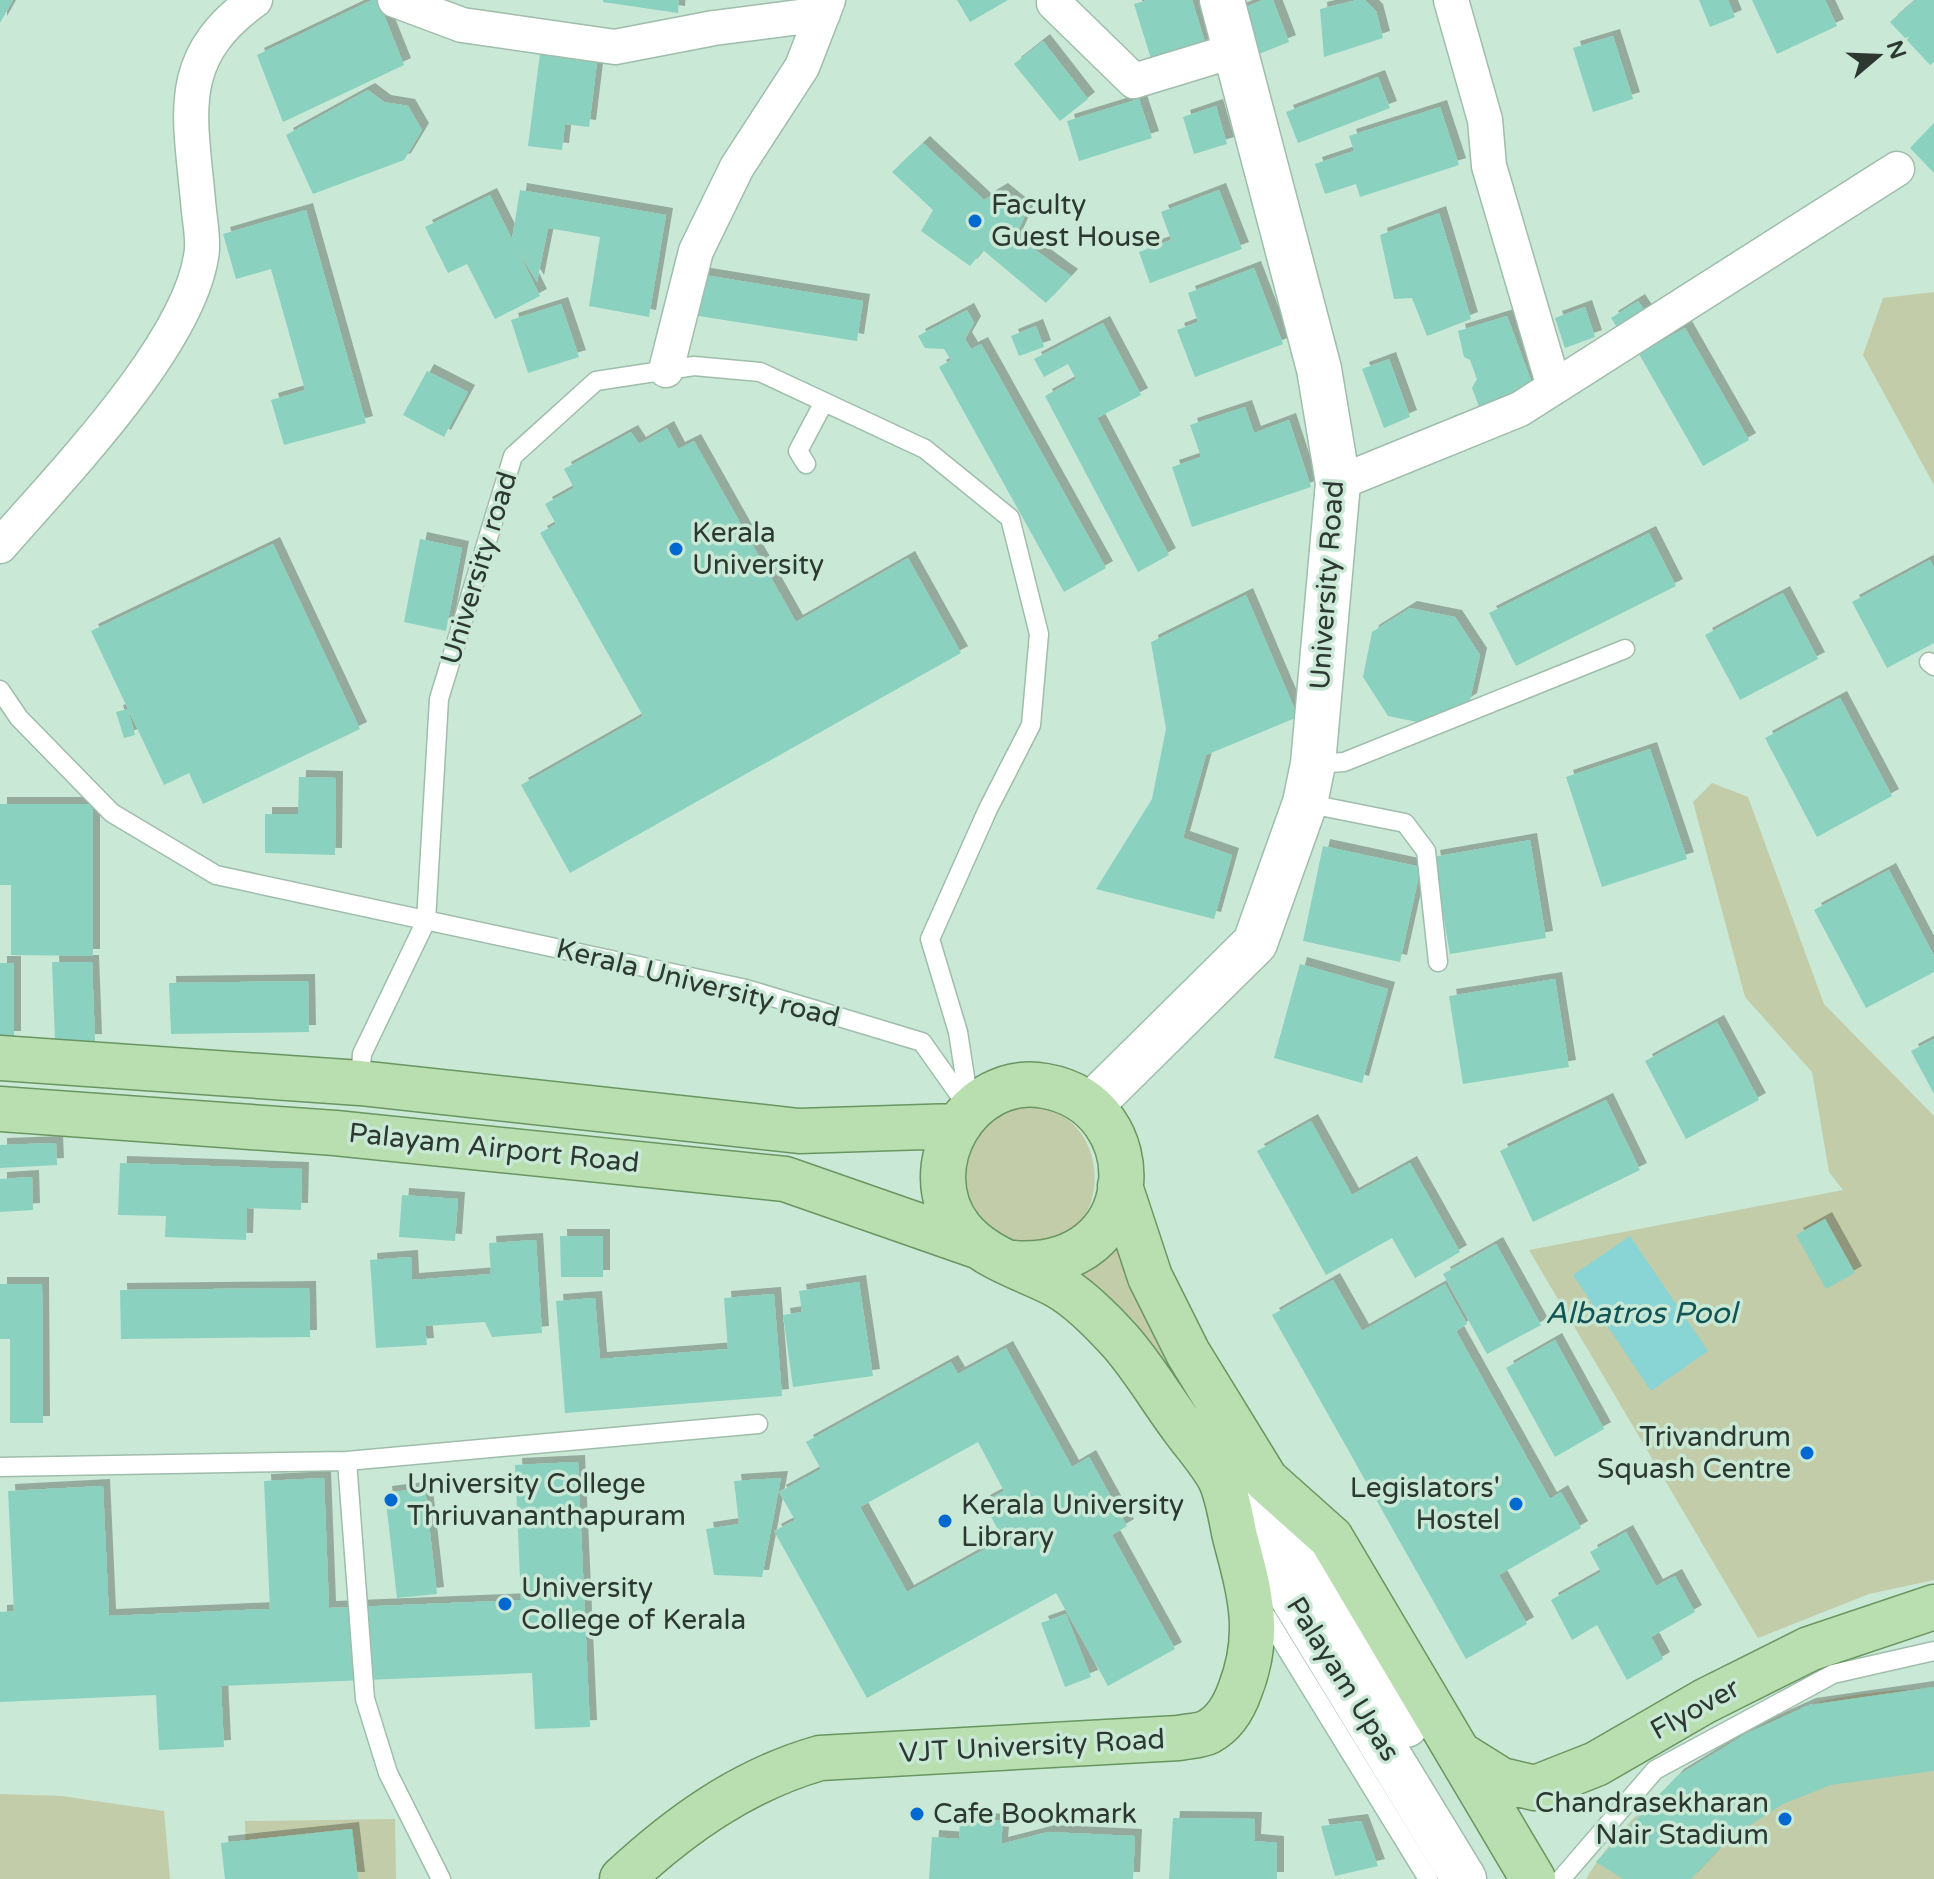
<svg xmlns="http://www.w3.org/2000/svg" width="1934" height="1879" font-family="'Varela Round',sans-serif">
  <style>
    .green { fill: #c3cca8 }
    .water { fill: #89d5d6 }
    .building { fill: #8ad1c0; fill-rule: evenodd; filter: url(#shadow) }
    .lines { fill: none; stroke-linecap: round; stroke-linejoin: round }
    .service-casing { stroke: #9fbdab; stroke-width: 21 }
    .minor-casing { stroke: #9fbdab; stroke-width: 37 }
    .tertiary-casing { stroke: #9fbdab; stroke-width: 47 }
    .secondary-casing { stroke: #9fbdab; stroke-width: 47 }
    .primary-casing { stroke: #699660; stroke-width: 47 }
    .service { stroke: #fff; stroke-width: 18 }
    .minor { stroke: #fff; stroke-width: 34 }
    .tertiary { stroke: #fff; stroke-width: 44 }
    .secondary { stroke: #fff; stroke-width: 44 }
    .primary { stroke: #b9deaf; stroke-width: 44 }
    .poi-dot { fill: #0069d1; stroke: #c9e8d5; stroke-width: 3 }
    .labels { text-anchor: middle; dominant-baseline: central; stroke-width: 7; stroke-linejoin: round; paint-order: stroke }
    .poi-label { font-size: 28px; fill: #2c3831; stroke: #c9e8d5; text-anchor: start }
    .street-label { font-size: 28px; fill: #2c3831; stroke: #c9e8d5 }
    .water-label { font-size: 30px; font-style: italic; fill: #125556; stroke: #c9e8d5 }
  </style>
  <defs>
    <filter id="shadow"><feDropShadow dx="7" dy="-7" stdDeviation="0" flood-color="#0004"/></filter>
  </defs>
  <rect width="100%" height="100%" fill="#c9e8d5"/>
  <path class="green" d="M 1934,292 L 1934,485 L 1863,355 L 1883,298 Z
    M 1712,783 L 1748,797 L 1824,1004 L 1934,1116 L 1934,1580 L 1869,1594 L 1758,1638 L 1529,1250 L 1843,1190 L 1829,1172 L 1812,1072 L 1745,997 L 1693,802 Z
    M 1039,1106 C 1050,1110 1062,1114 1072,1123 C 1104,1152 1103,1215 1063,1237 C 1053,1243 1038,1245 1027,1249 L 963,1215 L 960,1143 L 1001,1108 Z
    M 1119,1230 L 1139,1292 L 1185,1394 L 1064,1280 C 1093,1270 1105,1258 1119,1230 Z
    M 1934,1687 L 1934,1879 L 1586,1879 C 1631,1803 1725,1735 1808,1706 C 1846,1692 1893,1692 1934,1687 Z
    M 0,1794 L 61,1796 L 164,1811 L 170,1879 L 0,1879 Z
    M 395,1819 L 396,1879 L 246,1879 L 245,1821 Z"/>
  <path class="water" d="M 1630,1236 L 1708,1351 L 1651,1391 L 1573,1275 Z"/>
  <path class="building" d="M 0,0 L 13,0 L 0,23 Z
    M 372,0 L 378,0 L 404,65 L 283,122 L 257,55 Z
    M 603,0 L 679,0 L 678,13 L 603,2 Z
    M 957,0 L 1008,0 L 970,22 Z
    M 1148,0 L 1192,0 L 1206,45 L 1152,62 L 1134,4 Z
    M 1263,0 L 1273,0 L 1289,42 L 1249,58 L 1231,13 Z
    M 1357,0 L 1365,0 L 1376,11 L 1383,38 L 1324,57 L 1320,9 Z
    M 1699,0 L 1728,0 L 1735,17 L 1710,27 Z
    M 1752,0 L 1825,0 L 1837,26 L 1777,54 Z
    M 1915,0 L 1934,0 L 1934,62 L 1930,65 L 1890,22 Z
    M 1613,36 L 1633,99 L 1593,112 L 1573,48 Z
    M 1043,41 L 1088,99 L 1060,121 L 1014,64 Z
    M 541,46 L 598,54 L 589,127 L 565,124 L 562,150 L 528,146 Z
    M 1378,77 L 1390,108 L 1298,143 L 1286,112 Z
    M 368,90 L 384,102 L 408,106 L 422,130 L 404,160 L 313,194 L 286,135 Z
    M 1139,99 L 1152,138 L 1079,161 L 1067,121 Z
    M 1216,106 L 1227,144 L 1194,154 L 1183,117 Z
    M 1440,107 L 1459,165 L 1360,197 L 1356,184 L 1325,194 L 1315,164 L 1354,151 L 1349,136 Z
    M 1934,123 L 1934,173 L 1910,148 Z
    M 923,143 L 984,200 L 1001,190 L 1027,211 L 1016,236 L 1071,276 L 1046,303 L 983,250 L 970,266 L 921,231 L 933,210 L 892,172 Z
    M 520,190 L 666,215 L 649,317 L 589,306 L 600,237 L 548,228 L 537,282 L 517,249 L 540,296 L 495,319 L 467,264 L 448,273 L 425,227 L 490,195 L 512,239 Z
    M 1219,190 L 1242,249 L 1150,283 L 1139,252 L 1171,240 L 1161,212 Z
    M 306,210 L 366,423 L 284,445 L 271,400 L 305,390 L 271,269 L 236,279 L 223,234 Z
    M 1439,213 L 1471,319 L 1427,336 L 1412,298 L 1394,299 L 1380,235 Z
    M 1254,268 L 1283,344 L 1195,377 L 1177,330 L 1198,322 L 1188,293 Z
    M 692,273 L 863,301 L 857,341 L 686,314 Z
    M 1638,301 L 1649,318 L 1622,335 L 1611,318 Z
    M 561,304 L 579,357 L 528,373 L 511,320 Z
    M 1585,307 L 1595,337 L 1565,348 L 1555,318 Z
    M 967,310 L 974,323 L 965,339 L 971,349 L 981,344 L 1106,568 L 1064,592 L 939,367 L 951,360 L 944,349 L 925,348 L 918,336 Z
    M 1507,316 L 1535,391 L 1483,417 L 1472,388 L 1477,379 L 1470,360 L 1464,357 L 1458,331 Z
    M 1103,323 L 1141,395 L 1097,418 L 1169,555 L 1138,572 L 1045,396 L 1076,379 L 1068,364 L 1044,377 L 1034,359 Z
    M 1036,326 L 1044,347 L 1019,356 L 1011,336 Z
    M 1685,328 L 1749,440 L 1703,466 L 1639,354 Z
    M 1389,359 L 1410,417 L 1384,428 L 1362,369 Z
    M 427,371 L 468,392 L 444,437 L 403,415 Z
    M 1245,407 L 1254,433 L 1289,420 L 1311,487 L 1192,527 L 1172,467 L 1201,457 L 1190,425 Z
    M 667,428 L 678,449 L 694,441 L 796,622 L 908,558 L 961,653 L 570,873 L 521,785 L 643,716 L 540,533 L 556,524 L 545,504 L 574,488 L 564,469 L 631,432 L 639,444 Z
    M 1649,533 L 1676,586 L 1516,666 L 1489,613 Z
    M 420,539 L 462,548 L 446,631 L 404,622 Z
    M 273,544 L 360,729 L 203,804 L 189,773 L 164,785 L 91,631 Z
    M 1930,560 L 1934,568 L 1934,643 L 1887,668 L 1852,602 Z
    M 1783,593 L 1818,659 L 1740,700 L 1705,635 Z
    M 1246,595 L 1298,717 L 1206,755 L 1183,838 L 1232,855 L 1214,919 L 1096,889 L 1152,799 L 1166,729 L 1151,642 Z
    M 1410,608 L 1455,617 L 1480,655 L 1470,700 L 1432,725 L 1388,716 L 1363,677 L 1372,632 Z
    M 1840,698 L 1892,796 L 1817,837 L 1765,738 Z
    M 128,709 L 135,735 L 124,738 L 116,712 Z
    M 1650,749 L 1687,859 L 1602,887 L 1566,777 Z
    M 299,777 L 336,778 L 335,855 L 265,853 L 265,814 L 298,814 Z
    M 0,804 L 93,804 L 93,956 L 11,955 L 11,885 L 0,885 Z
    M 1530,840 L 1546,938 L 1450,954 L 1433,857 Z
    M 1323,846 L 1421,867 L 1400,962 L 1303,941 Z
    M 1889,870 L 1934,956 L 1934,972 L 1866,1008 L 1814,910 Z
    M 52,962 L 92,962 L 95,1041 L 55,1042 Z
    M 0,963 L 14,963 L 14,1038 L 0,1038 Z
    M 1300,964 L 1388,989 L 1362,1083 L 1274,1058 Z
    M 1555,979 L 1569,1067 L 1463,1084 L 1449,996 Z
    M 308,981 L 309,1032 L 171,1034 L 169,983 Z
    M 1717,1022 L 1759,1100 L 1686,1139 L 1645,1061 Z
    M 1934,1039 L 1934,1094 L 1911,1051 Z
    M 1606,1100 L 1640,1170 L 1533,1222 L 1500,1151 Z
    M 1311,1121 L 1352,1195 L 1410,1163 L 1460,1252 L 1415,1278 L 1392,1238 L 1326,1275 L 1257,1151 Z
    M 56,1143 L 57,1165 L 0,1168 L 0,1145 Z
    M 120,1163 L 302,1169 L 301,1210 L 247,1208 L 246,1240 L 165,1237 L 166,1216 L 118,1215 Z
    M 32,1177 L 33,1210 L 0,1212 L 0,1179 Z
    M 402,1195 L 458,1199 L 455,1241 L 399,1237 Z
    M 1825,1219 L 1855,1273 L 1826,1289 L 1796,1235 Z
    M 560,1236 L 603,1236 L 603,1277 L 561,1277 Z
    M 536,1240 L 542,1333 L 492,1337 L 485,1322 L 425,1326 L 427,1345 L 376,1348 L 370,1260 L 411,1257 L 412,1280 L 491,1274 L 489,1243 Z
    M 1496,1244 L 1541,1325 L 1487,1354 L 1443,1274 Z
    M 1333,1280 L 1362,1331 L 1445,1284 L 1467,1324 L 1456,1331 L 1550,1499 L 1561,1492 L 1581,1528 L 1499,1575 L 1527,1624 L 1466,1659 L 1272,1315 Z
    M 859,1282 L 873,1376 L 793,1387 L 783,1315 L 802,1312 L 799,1291 Z
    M 0,1284 L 42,1284 L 43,1423 L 10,1423 L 10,1339 L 0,1339 Z
    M 309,1288 L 310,1337 L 121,1339 L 120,1290 Z
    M 774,1294 L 782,1396 L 565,1413 L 556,1301 L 595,1298 L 600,1359 L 728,1349 L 724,1298 Z
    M 1555,1340 L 1604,1429 L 1555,1457 L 1506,1368 Z
    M 1006,1348 L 1072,1467 L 1089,1457 L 1127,1526 L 1112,1535 L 1175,1649 L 1108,1686 L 1056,1593 L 867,1698 L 774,1531 L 795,1520 L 779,1492 L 821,1469 L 806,1442 L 951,1362 L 958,1374 ZM 978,1442 L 1004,1491 L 983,1502 L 1003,1539 L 907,1592 L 860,1507 Z
    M 578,1462 L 590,1727 L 535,1729 L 532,1673 L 221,1686 L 224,1747 L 159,1750 L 156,1695 L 0,1702 L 0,1612 L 14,1611 L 8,1491 L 103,1486 L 109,1616 L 270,1609 L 264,1481 L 324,1478 L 329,1608 L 521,1600 L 515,1465 Z
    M 781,1478 L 762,1577 L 714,1575 L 706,1529 L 739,1524 L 734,1481 Z
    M 425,1488 L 437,1594 L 397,1598 L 385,1493 Z
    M 1626,1532 L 1656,1586 L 1675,1576 L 1695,1612 L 1651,1637 L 1663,1659 L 1627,1680 L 1597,1625 L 1572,1640 L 1551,1600 L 1601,1572 L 1590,1552 Z
    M 1066,1614 L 1091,1677 L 1065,1687 L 1041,1623 Z
    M 1934,1687 L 1934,1771 L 1831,1785 L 1783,1804 L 1730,1838 L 1691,1879 L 1623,1879 L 1596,1862 L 1677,1776 L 1747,1733 L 1809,1705 Z
    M 1173,1818 L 1255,1819 L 1254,1841 L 1277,1843 L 1277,1879 L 1169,1879 Z
    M 960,1819 L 1003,1821 L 1001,1844 L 1048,1832 L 1135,1836 L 1133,1879 L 929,1879 L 932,1837 L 959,1839 Z
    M 1361,1821 L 1378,1866 L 1335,1876 L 1321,1826 Z
    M 352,1829 L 358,1879 L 225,1879 L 221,1843 Z"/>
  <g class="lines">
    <defs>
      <path id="service" d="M 806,464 L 798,451 L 824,402
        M 1929,662 L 1934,666
        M 0,690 L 19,718 L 112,813 L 216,875 L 746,989 L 922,1042 L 968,1107
        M 1313,764 L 1344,762 L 1625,649
        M 1305,803 L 1405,823 L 1426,851 L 1438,962
        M 360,1083 L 362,1054 L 426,921 L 439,699 L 513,456 L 596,381 L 694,366 L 760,372 L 925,449 L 1010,518 L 1039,634 L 1031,725 L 988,809 L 930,939 L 958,1032 L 970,1109
        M 347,1461 L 365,1699 L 388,1773 L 441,1879
        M 0,1467 L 347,1461 L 758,1424
        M 1262,1609 L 1428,1879
        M 1561,1879 L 1655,1770 L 1833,1674 L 1934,1651"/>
      <path id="minor" d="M 395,0 L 462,25 L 615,47 L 714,28 L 823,14
        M 1451,0 L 1485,120 L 1489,166 L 1554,387
        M 1054,3 L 1134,81 L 1236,50
        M 666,370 L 696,251 L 737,167 L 802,67 L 828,0
        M 1338,483 L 1520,409 L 1897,169
        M 0,546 C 60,477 194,340 202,249 C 203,234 199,216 198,201 C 190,113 174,58 255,0"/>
      <path id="tertiary" d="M 1090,1106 L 1255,943 L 1305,803 L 1313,764 L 1338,483 L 1319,369 L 1222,0"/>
      <path id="secondary" d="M 1271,1489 L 1406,1725
        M 1230,1495 L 1464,1879"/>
      <path id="primary" d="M 0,1058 L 360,1083 L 799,1131 L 956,1126
        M 0,1109 L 335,1133 L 785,1179 L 977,1246
        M 1120,1186 L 1150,1277 L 1188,1353 L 1266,1480 L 1331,1538 L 1533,1879
        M 1461,1755 L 1501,1780 L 1535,1788 L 1596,1764 L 1705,1701 L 1809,1649 L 1934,1607
        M 622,1879 C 680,1825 743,1780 820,1758 L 1179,1738 C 1188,1736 1200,1736 1208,1732 C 1225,1723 1234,1707 1240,1690 C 1262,1634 1250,1593 1235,1537 C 1231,1519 1228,1496 1220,1479 C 1210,1460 1193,1442 1181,1425 C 1161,1398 1143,1367 1121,1342 C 1103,1322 1081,1299 1058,1286 C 1025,1268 984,1259 960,1228 C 914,1168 968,1072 1045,1086 C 1154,1105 1149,1273 1013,1263"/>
    </defs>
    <use href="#service" class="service-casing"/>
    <use href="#minor" class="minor-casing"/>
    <use href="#tertiary" class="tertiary-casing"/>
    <use href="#secondary" class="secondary-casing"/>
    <use href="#primary" class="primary-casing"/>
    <use href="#service" class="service"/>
    <use href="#minor" class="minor"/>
    <use href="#tertiary" class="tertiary"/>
    <use href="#secondary" class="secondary"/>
    <use href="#primary" class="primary"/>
  </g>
  <g class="poi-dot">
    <circle cx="975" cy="221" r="8"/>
    <circle cx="676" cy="549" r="8"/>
    <circle cx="1807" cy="1453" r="8"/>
    <circle cx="391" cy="1500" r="8"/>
    <circle cx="1516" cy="1504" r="8"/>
    <circle cx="945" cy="1521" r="8"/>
    <circle cx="505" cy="1604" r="8"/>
    <circle cx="917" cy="1814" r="8"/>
    <circle cx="1785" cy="1819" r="8"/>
  </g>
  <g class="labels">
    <g class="poi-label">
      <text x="991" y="205">Faculty<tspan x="991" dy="32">Guest House</tspan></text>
      <text x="692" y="533">Kerala<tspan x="692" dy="32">University</tspan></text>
      <text x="1791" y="1437" text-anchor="end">Trivandrum<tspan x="1791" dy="32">Squash Centre</tspan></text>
      <text x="407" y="1484">University College<tspan x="407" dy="32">Thriuvananthapuram</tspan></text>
      <text x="1500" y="1488" text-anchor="end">Legislators'<tspan x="1500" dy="32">Hostel</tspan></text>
      <text x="961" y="1505">Kerala University<tspan x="961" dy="32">Library</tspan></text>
      <text x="521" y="1588">University<tspan x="521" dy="32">College of Kerala</tspan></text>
      <text x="1769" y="1803" text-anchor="end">Chandrasekharan<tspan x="1769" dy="32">Nair Stadium</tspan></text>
      <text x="933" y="1814">Cafe Bookmark</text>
    </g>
    <g class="street-label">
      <text transform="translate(479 568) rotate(-73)">University road</text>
      <text transform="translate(1327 585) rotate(-86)">University Road</text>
      <text transform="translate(698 983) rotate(14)">Kerala University road</text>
      <text transform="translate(494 1148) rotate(6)">Palayam Airport Road</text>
      <text transform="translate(1343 1679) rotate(58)">Palayam Upas</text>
      <text transform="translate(1695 1709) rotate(-29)">Flyover</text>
      <text transform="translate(1032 1746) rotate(-3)">VJT University Road</text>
    </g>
    <g class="water-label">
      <text x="1641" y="1313">Albatros Pool</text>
    </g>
  </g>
  <g transform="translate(1878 56) rotate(71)" stroke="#c9e8d5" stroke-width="6" paint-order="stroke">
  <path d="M0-6L14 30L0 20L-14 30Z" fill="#2c3831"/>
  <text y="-12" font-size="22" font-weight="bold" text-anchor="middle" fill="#2c3831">N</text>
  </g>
</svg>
